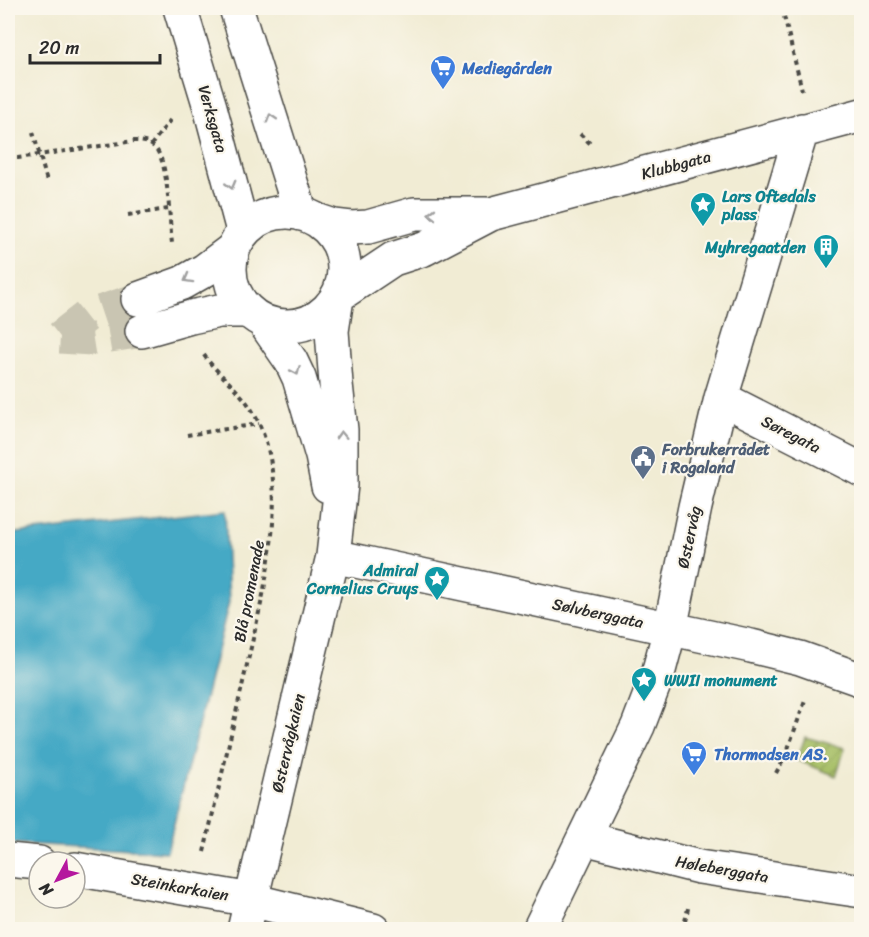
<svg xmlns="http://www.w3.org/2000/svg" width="869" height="937" font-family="Sriracha,sans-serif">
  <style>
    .garden { fill: url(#garden-furrows); stroke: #687447; stroke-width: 1.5 }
    .water { fill: #45a9c5; stroke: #386a78; stroke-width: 1.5 }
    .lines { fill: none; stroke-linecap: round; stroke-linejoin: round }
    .minor-tunnel { stroke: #c9c5b2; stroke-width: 33; stroke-dasharray: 33 16; stroke-linecap: butt }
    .minor-casing { stroke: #494844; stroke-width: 36 }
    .major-casing { stroke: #494844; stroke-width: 36 }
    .path { stroke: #494844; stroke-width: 4; stroke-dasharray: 4.5 4.5; stroke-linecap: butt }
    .minor { stroke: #fff; stroke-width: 33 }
    .major { stroke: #fff; stroke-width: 33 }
    .path-bridge { stroke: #494844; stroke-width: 4; stroke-dasharray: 4.5 4.5; stroke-linecap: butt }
    .oneway { stroke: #a0a0a0 }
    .labels { text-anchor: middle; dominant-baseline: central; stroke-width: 4.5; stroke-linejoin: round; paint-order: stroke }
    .shop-label { font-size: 16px; font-weight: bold; fill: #366cbe; stroke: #fbf7ec; text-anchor: start }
    .street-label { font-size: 16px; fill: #2b2b2b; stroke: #fbf7ec }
    .culture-label { font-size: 16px; font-weight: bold; fill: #0d838f; stroke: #fbf7ec; text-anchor: start }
    .service-label { font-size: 16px; font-weight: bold; fill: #4e5e75; stroke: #fbf7ec; text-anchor: start }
  </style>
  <defs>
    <pattern id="garden-furrows" width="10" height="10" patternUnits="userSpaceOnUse" patternTransform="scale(1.5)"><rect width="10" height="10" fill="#a5be63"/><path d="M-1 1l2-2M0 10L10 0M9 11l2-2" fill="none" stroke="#879b52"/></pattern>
  </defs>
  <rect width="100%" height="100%" fill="#fbf7ec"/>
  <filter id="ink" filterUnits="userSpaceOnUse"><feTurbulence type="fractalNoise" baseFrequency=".0167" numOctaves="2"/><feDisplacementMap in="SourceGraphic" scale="12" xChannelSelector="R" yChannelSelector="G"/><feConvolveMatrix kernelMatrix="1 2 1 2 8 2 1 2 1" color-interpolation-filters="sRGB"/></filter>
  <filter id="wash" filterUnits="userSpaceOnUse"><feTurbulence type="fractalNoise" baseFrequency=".008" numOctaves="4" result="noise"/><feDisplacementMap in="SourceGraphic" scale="24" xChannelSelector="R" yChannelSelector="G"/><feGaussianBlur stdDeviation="1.35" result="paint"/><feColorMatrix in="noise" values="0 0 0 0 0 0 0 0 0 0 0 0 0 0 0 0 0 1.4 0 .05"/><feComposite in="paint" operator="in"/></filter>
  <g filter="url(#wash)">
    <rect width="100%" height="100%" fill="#f1ecd4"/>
    <path class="garden" d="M 805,737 L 845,748 L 836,776 L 797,760 Z"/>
    <path class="water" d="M 225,510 L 229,602 L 167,852 L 8,843 L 8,534 Z"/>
  </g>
  <g filter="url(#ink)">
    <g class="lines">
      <path class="minor-tunnel" d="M 60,337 L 87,316 L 138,299
        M 60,337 L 92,339 L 142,331"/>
      <defs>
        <path id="minor" d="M 319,221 L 334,226 L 351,228 L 368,227 L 414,214 L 486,214
          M 342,293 L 393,259 L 424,249 L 491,214 L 862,115
          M 138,299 L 182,283 L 205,270 L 233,249
          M 264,322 L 291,361 L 299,378 L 322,456 L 328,486
          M 142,331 L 191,317 L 219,311 L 247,311
          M 721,398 L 862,470
          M 333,556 L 751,646 L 800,658 L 862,680
          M 584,838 L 699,867 L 862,891
          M 8,860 L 39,863
          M 75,869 L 251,900 L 373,930
          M 244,930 L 333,556 L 341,485 L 341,430 L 336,384 L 332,331 L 337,298
          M 539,930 L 638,726 L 658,674 L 670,629 L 695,507 L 721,398 L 802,130"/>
        <path id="major" d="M 180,8 L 210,107 L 243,231
          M 236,8 L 301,214
          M230 269a57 57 0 1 1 114 0a57 57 0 1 1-114 0Z"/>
      </defs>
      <use href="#minor" class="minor-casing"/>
      <use href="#major" class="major-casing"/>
      <path class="path" d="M 782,8 L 802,90
        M 580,134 L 593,146
        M 151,145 L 171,119
        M 8,158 L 18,158 L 134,141 C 143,141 150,142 156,149 C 169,165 169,220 172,243
        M 128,215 L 168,209
        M 187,435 L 259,424
        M 776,773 L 785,757 L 805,701 L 803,701
        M 204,852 L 263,595 C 274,535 285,461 250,407 C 237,387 217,374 204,355
        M 683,930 L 689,904"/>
      <use href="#minor" class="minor"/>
      <use href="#major" class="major"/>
      <path class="path-bridge" d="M 33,132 L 47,181"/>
    </g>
    <defs><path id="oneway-chevron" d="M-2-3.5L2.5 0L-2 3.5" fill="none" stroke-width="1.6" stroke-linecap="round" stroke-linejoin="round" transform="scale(1.5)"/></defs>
    <g class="oneway">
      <use href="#oneway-chevron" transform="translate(271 118) rotate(-107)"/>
      <use href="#oneway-chevron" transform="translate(231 185) rotate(75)"/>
      <use href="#oneway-chevron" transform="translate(432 214) rotate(-180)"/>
      <use href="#oneway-chevron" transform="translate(188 279) rotate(151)"/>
      <use href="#oneway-chevron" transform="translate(296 371) rotate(66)"/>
      <use href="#oneway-chevron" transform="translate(341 435) rotate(-92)"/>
    </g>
  </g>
  <defs>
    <symbol id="supermarket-pin" viewBox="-11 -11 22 30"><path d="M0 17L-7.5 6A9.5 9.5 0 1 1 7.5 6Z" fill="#3f7fe0" stroke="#fbf7ec"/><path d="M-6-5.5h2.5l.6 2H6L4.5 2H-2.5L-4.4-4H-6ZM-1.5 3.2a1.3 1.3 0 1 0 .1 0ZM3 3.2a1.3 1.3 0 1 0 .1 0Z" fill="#fff"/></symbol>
    <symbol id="sight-pin" viewBox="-11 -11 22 30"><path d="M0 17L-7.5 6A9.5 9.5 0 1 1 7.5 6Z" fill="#0f9aa8" stroke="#fbf7ec"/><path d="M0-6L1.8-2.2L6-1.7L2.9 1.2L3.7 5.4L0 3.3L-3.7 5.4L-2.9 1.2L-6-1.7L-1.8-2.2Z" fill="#fff"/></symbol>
    <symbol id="building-pin" viewBox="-11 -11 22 30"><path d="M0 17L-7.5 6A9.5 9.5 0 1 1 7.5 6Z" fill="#0f9aa8" stroke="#fbf7ec"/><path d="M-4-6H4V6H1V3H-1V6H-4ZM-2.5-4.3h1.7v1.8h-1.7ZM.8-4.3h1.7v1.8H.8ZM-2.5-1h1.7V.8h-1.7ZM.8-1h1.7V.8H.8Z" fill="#fff"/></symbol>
    <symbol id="civic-pin" viewBox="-11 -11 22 30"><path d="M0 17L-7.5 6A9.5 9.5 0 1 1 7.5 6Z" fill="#5c6f8a" stroke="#fbf7ec"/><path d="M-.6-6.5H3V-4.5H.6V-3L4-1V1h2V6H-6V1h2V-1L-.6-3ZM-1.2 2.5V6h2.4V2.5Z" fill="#fff"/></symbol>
  </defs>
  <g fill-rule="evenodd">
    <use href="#supermarket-pin" x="428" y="53" width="30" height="40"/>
    <use href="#sight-pin" x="688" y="190" width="30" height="40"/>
    <use href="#building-pin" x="811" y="232" width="30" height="40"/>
    <use href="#civic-pin" x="628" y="443" width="30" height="40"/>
    <use href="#sight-pin" x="422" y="564" width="30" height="40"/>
    <use href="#sight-pin" x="629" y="665" width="30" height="40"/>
    <use href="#supermarket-pin" x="679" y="739" width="30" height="40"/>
  </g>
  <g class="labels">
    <g class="shop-label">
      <text x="462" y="68">Mediegården</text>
      <text x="714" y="754">Thormodsen AS.</text>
    </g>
    <g class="street-label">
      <text transform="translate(213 119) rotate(74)">Verksgata</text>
      <text transform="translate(676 165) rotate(-15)">Klubbgata</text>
      <text transform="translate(791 434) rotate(27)">Søregata</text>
      <text transform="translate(689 537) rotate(-78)">Østervåg</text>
      <text transform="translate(249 591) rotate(-79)">Blå promenade</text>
      <text transform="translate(598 613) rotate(12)">Sølvberggata</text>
      <text transform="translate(288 743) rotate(-77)">Østervågkaien</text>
      <text transform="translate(722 869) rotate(10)">Høleberggata</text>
      <text transform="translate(180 887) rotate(10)">Steinkarkaien</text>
    </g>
    <g class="culture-label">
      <text x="722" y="196">Lars Oftedals<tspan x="722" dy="18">plass</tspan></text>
      <text x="806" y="247" text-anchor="end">Myhregaatden</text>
      <text x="418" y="570" text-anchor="end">Admiral<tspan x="418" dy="18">Cornelius Cruys</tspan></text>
      <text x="664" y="680">WWII monument</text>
    </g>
    <g class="service-label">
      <text x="662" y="449">Forbrukerrådet<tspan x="662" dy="18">i Rogaland</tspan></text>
    </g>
  </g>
  <rect width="869" height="937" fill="none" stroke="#fbf7ec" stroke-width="30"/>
  <g transform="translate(57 880) rotate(229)"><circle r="28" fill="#fbf7ec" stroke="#a8a59f" stroke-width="1.5"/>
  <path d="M0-4.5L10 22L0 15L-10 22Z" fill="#b5179e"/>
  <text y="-9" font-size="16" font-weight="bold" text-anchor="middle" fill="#2b2b2b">N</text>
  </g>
  <path d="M30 54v9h130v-9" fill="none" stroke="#2b2b2b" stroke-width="3"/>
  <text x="39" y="54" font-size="18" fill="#2b2b2b" stroke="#fbf7ec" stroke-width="4.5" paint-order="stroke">20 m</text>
</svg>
